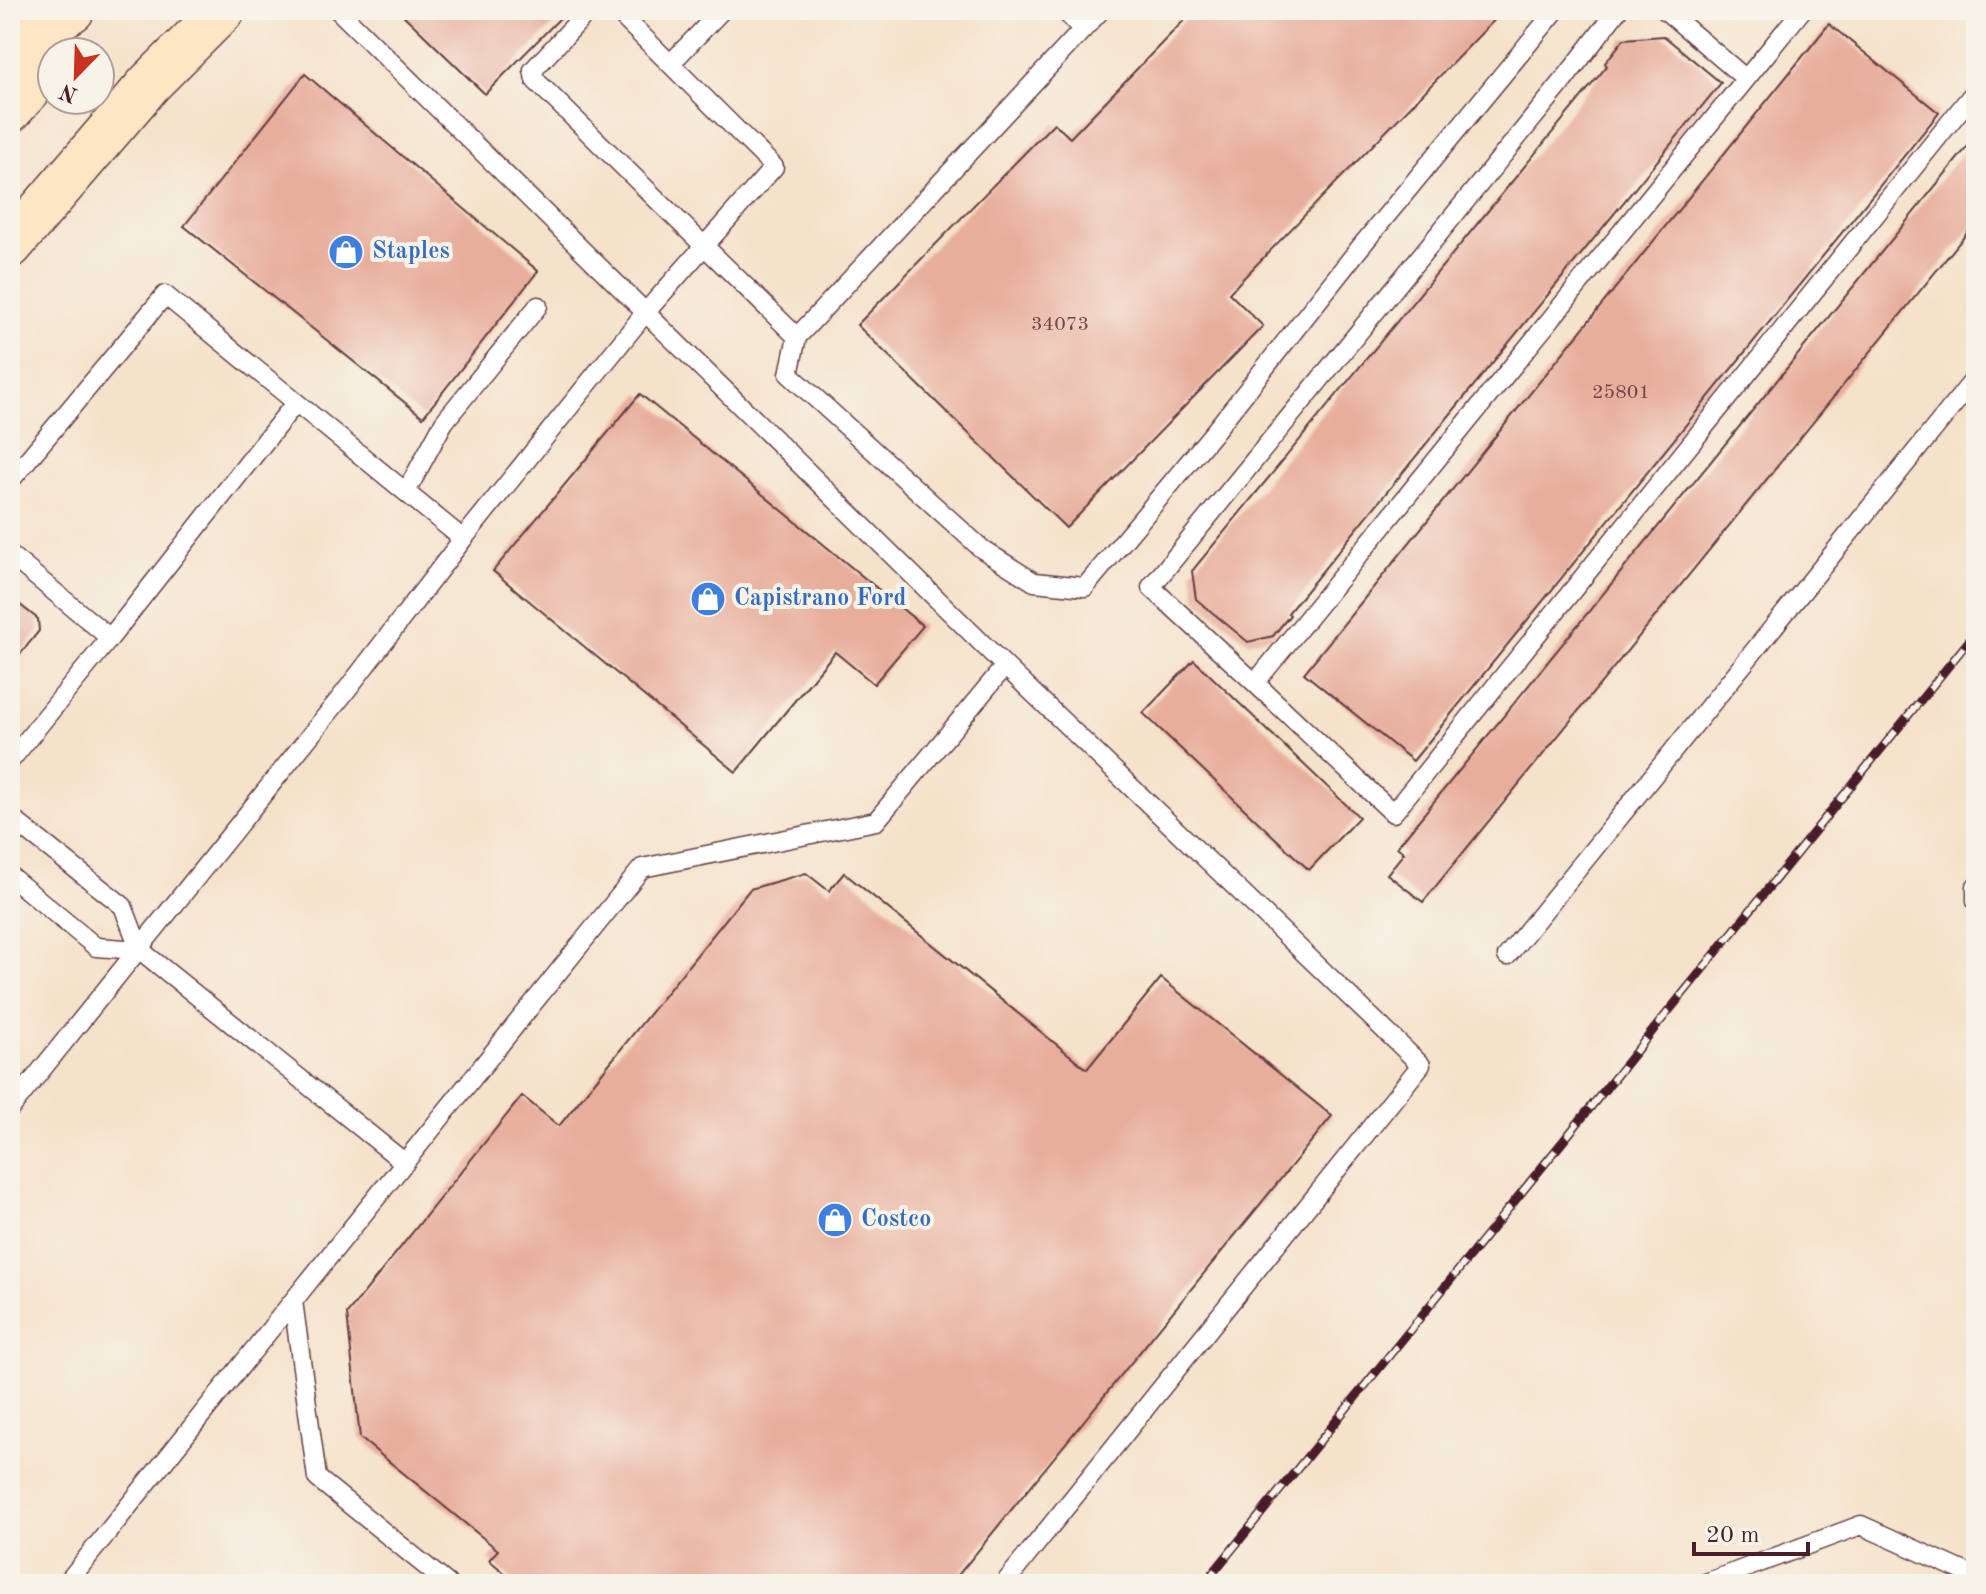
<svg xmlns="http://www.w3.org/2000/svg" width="1986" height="1594" font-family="'Old Standard TT',serif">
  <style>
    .building { fill: #e8ae9c }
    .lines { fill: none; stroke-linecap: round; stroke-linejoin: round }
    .service-casing { stroke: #643c43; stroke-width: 21 }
    .secondary-casing { stroke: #643c43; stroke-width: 47 }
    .service { stroke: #fff; stroke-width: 18 }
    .secondary { stroke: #fce6c4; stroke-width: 44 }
    .rail-casing { stroke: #4a1f2b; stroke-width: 9 }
    .rail { stroke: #f7f3e8; stroke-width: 6; stroke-dasharray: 18; stroke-linecap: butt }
    .labels { text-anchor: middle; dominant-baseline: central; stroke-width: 8; stroke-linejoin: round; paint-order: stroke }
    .number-label { font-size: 20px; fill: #724347 }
    .shop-label { font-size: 24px; font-weight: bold; fill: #366cbe; stroke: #f7f3e8; text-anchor: start }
  </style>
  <rect width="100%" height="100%" fill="#f7f3e8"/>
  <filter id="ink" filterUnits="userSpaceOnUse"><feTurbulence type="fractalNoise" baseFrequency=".0125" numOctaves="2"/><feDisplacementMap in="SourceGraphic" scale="16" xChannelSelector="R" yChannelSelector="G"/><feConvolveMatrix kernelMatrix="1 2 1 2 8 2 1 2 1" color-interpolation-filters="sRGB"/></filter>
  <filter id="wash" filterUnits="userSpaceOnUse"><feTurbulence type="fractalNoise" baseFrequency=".006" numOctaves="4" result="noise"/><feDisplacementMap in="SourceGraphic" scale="32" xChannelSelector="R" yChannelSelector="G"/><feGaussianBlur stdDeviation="1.8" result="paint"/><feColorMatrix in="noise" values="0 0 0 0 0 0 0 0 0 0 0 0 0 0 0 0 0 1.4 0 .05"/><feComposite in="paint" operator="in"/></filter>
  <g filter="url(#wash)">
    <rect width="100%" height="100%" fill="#f5e2ca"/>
    <g id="blocks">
      <path class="building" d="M 398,10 L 554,10 L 561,17 L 485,94 Z
        M 1194,10 L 1504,10 L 1229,293 L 1263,326 L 1066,528 L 857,325 L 1054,123 L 1070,138 Z
        M 1829,24 L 1939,113 L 1413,761 L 1304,673 Z
        M 1664,36 L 1721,83 L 1288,613 L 1290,615 L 1273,636 L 1248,642 L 1196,599 L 1192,571 L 1607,66 L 1605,63 L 1624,39 Z
        M 305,74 L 538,271 L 423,417 L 184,226 Z
        M 1976,136 L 1976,222 L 1423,902 L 1387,874 L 1404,853 L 1397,847 Z
        M 640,394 L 923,626 L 874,684 L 835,652 L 736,772 L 493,571 Z
        M 10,597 L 38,619 L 39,631 L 10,667 Z
        M 1194,660 L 1359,817 L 1309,870 L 1143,713 Z
        M 806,873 L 829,891 L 844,873 L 1087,1069 L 1161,978 L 1332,1116 L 951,1584 L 518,1584 L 489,1560 L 498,1550 L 360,1438 L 347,1314 L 522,1096 L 559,1126 L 750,889 Z"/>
    </g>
  </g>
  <g filter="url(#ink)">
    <use href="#blocks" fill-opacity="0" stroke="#643c43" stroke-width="2"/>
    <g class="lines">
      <defs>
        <path id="service" d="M 338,10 L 1005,666 L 876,821 L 642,868 L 293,1301 L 317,1478 L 448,1584
          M 589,10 L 533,70 L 535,80 L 797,337 L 1101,10
          M 1064,10 L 1083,30
          M 1665,10 L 1746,79
          M 1802,10 L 1255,683 L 1393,813 L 1976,90
          M 670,64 L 722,10
          M 797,337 L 789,374 L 982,549 L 1034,582 L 1085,587 L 1214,432 L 1358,250 L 1556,10
          M 10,481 L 165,295 L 463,539 L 645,313 L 774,167 L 616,10
          M 406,492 L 444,422 L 538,306
          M 10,555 L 110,638 L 10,761
          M 110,638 L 296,402
          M 1255,683 L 1151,587 L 1560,85 L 1618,10
          M 10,817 L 123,906 L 140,950 L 405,1163
          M 10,876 L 96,947 L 140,950
          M 1976,886 L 1976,901
          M 1507,956 L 1976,377
          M 10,1109 L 342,696 L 463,539
          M 66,1584 L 293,1301
          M 1004,1584 L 1421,1065 L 1005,666
          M 1703,1584 L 1861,1525 L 1976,1577"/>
        <path id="secondary" d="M 10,47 L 72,10
          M 10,110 L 52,63
          M 10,246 L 149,84 L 223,10"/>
      </defs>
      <use href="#service" class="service-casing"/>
      <use href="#secondary" class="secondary-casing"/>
      <use href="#service" class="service"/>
      <use href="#secondary" class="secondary"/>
      <defs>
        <path id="rail" d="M 1204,1584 L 1976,632"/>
      </defs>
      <use href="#rail" class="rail-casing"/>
      <use href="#rail" class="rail"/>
    </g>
  </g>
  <defs>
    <symbol id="shop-disc" viewBox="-11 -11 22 22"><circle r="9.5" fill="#3f7fe0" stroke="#f7f3e8"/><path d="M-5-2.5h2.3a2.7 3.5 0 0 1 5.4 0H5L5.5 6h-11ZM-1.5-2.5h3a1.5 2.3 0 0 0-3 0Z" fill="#fff"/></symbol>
  </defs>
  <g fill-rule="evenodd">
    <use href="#shop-disc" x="326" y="232" width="40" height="40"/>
    <use href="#shop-disc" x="688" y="579" width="40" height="40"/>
    <use href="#shop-disc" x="815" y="1200" width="40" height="40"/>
  </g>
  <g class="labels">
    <g class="number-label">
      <text x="1060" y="325">34073</text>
      <text x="1621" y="393">25801</text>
    </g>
    <g class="shop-label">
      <text x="372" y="252">Staples</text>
      <text x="734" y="599">Capistrano Ford</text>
      <text x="861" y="1220">Costco</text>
    </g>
  </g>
  <rect width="1986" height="1594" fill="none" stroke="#f7f3e8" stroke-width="40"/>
  <g transform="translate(76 76) rotate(203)"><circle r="38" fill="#f7f3e8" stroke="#b29e9c" stroke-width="2"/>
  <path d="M0-6L14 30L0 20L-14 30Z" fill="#c8321e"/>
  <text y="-12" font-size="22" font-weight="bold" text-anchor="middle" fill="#4a1f2b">N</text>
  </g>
  <path d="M1694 1542v12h114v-12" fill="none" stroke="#4a1f2b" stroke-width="4"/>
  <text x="1706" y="1542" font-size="24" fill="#4a1f2b" stroke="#f7f3e8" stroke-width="6" paint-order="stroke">20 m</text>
</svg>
